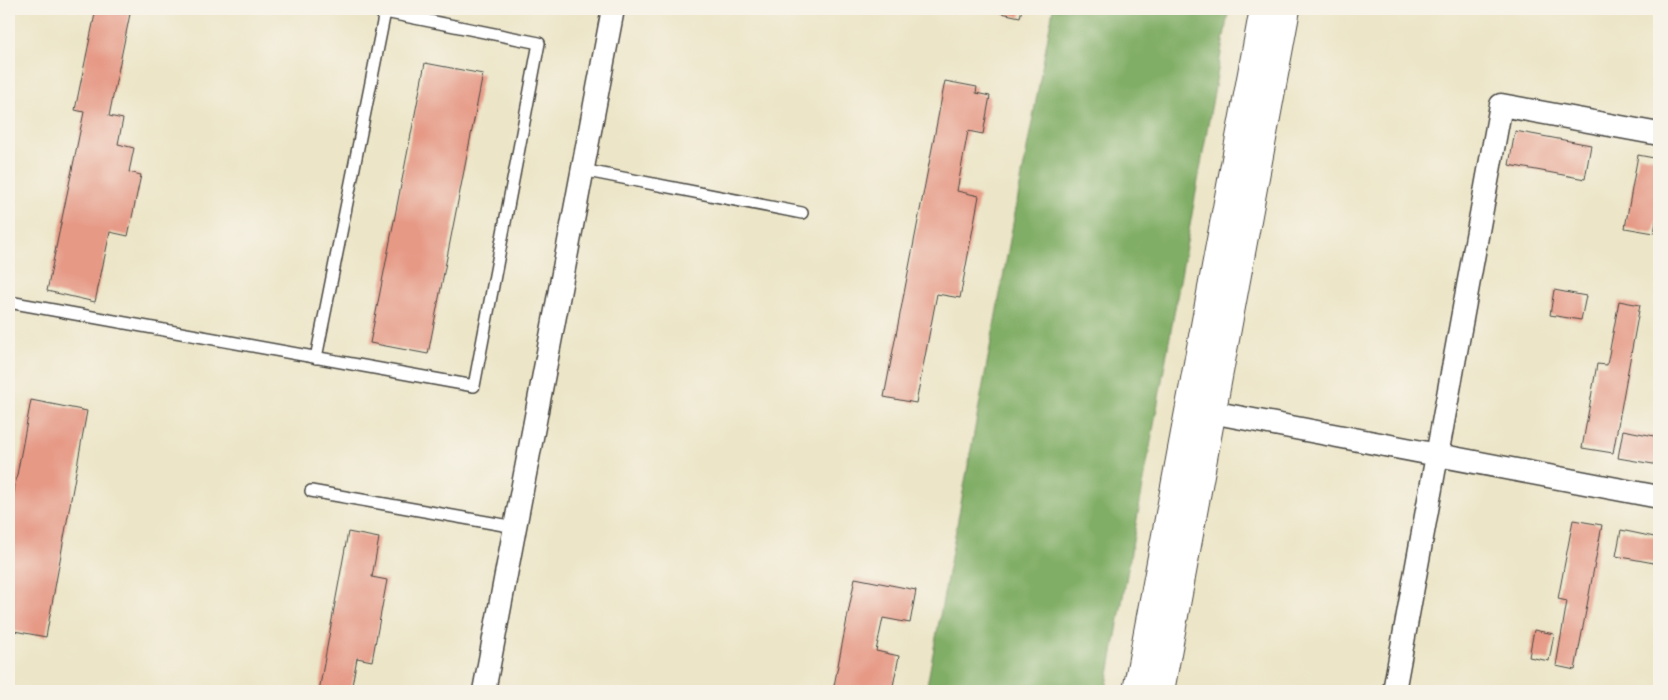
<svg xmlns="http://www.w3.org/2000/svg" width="1668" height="700" font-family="'Libre Caslon Text',serif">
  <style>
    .forest { fill: #81ae66; stroke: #566c48 }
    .building { fill: #e69a86 }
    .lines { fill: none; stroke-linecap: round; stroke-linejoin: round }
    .service-casing { stroke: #484742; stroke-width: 14 }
    .minor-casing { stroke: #484742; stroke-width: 25 }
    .primary-casing { stroke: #484742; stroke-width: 30 }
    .service { stroke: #fff; stroke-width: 11 }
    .minor { stroke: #fff; stroke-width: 22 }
    .primary { stroke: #fff; stroke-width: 28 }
  </style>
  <rect width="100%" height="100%" fill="#f7f3e8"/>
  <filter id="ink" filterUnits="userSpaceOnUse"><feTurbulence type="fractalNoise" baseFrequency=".02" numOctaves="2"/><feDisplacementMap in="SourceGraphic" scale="10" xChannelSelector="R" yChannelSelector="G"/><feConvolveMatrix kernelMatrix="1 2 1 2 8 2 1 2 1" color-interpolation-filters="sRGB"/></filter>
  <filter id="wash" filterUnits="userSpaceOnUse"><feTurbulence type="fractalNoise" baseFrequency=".0096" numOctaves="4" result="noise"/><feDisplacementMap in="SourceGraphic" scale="20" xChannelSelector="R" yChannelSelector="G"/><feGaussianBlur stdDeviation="1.12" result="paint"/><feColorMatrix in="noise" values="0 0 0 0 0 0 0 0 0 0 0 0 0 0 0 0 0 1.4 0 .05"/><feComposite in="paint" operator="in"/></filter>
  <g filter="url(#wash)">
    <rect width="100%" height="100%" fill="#ece5c7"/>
    <path class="forest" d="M 1053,9 L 1229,9 L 1106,691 L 926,691 Z"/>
    <g id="blocks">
      <path class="building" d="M 96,9 L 131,9 L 109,116 L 123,119 L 118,144 L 134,148 L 129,172 L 141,175 L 128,236 L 110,232 L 95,302 L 47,291 L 84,112 L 75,110 Z
        M 983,9 L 1022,9 L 1020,17 Z
        M 425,63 L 483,74 L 428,354 L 370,343 Z
        M 945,81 L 977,87 L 976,93 L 990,96 L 983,134 L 968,131 L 957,191 L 979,196 L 960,298 L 937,294 L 916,403 L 884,397 Z
        M 1515,131 L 1591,145 L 1585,179 L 1509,165 Z
        M 1638,155 L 1659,159 L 1659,205 L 1654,233 L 1625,228 Z
        M 1554,290 L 1586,296 L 1581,320 L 1550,315 Z
        M 1619,301 L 1640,305 L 1613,453 L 1582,448 L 1597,364 L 1607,365 Z
        M 31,400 L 87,411 L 46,637 L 9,630 L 9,518 Z
        M 1623,430 L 1659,437 L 1659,465 L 1618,458 Z
        M 1573,520 L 1602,525 L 1575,670 L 1556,666 L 1567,601 L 1558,599 Z
        M 1621,530 L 1659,538 L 1659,564 L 1616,556 Z
        M 348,532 L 379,538 L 372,577 L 387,580 L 372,661 L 357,658 L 351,691 L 319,691 Z
        M 855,578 L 916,590 L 910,623 L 883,618 L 876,651 L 899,656 L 892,691 L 833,691 Z
        M 1534,630 L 1554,634 L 1549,661 L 1529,657 Z"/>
    </g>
  </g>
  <g filter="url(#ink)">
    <use href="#blocks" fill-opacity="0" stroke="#484742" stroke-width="1"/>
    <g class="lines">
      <defs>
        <path id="service" d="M 582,170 L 802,213
          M 9,302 L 474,386 L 539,43 L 370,9
          M 316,358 L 385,12
          M 311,491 L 515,527"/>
        <path id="minor" d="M 1211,412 L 1659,497
          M 484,691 L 613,9
          M 1394,691 L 1501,105 L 1659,134"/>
        <path id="primary" d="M 1137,691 L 1264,9
          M 1160,691 L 1286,9"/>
      </defs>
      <use href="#service" class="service-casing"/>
      <use href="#minor" class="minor-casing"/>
      <use href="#primary" class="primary-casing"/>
      <use href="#service" class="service"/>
      <use href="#minor" class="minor"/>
      <use href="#primary" class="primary"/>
    </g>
  </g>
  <rect width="1668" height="700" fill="none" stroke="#f7f3e8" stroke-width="30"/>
</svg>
